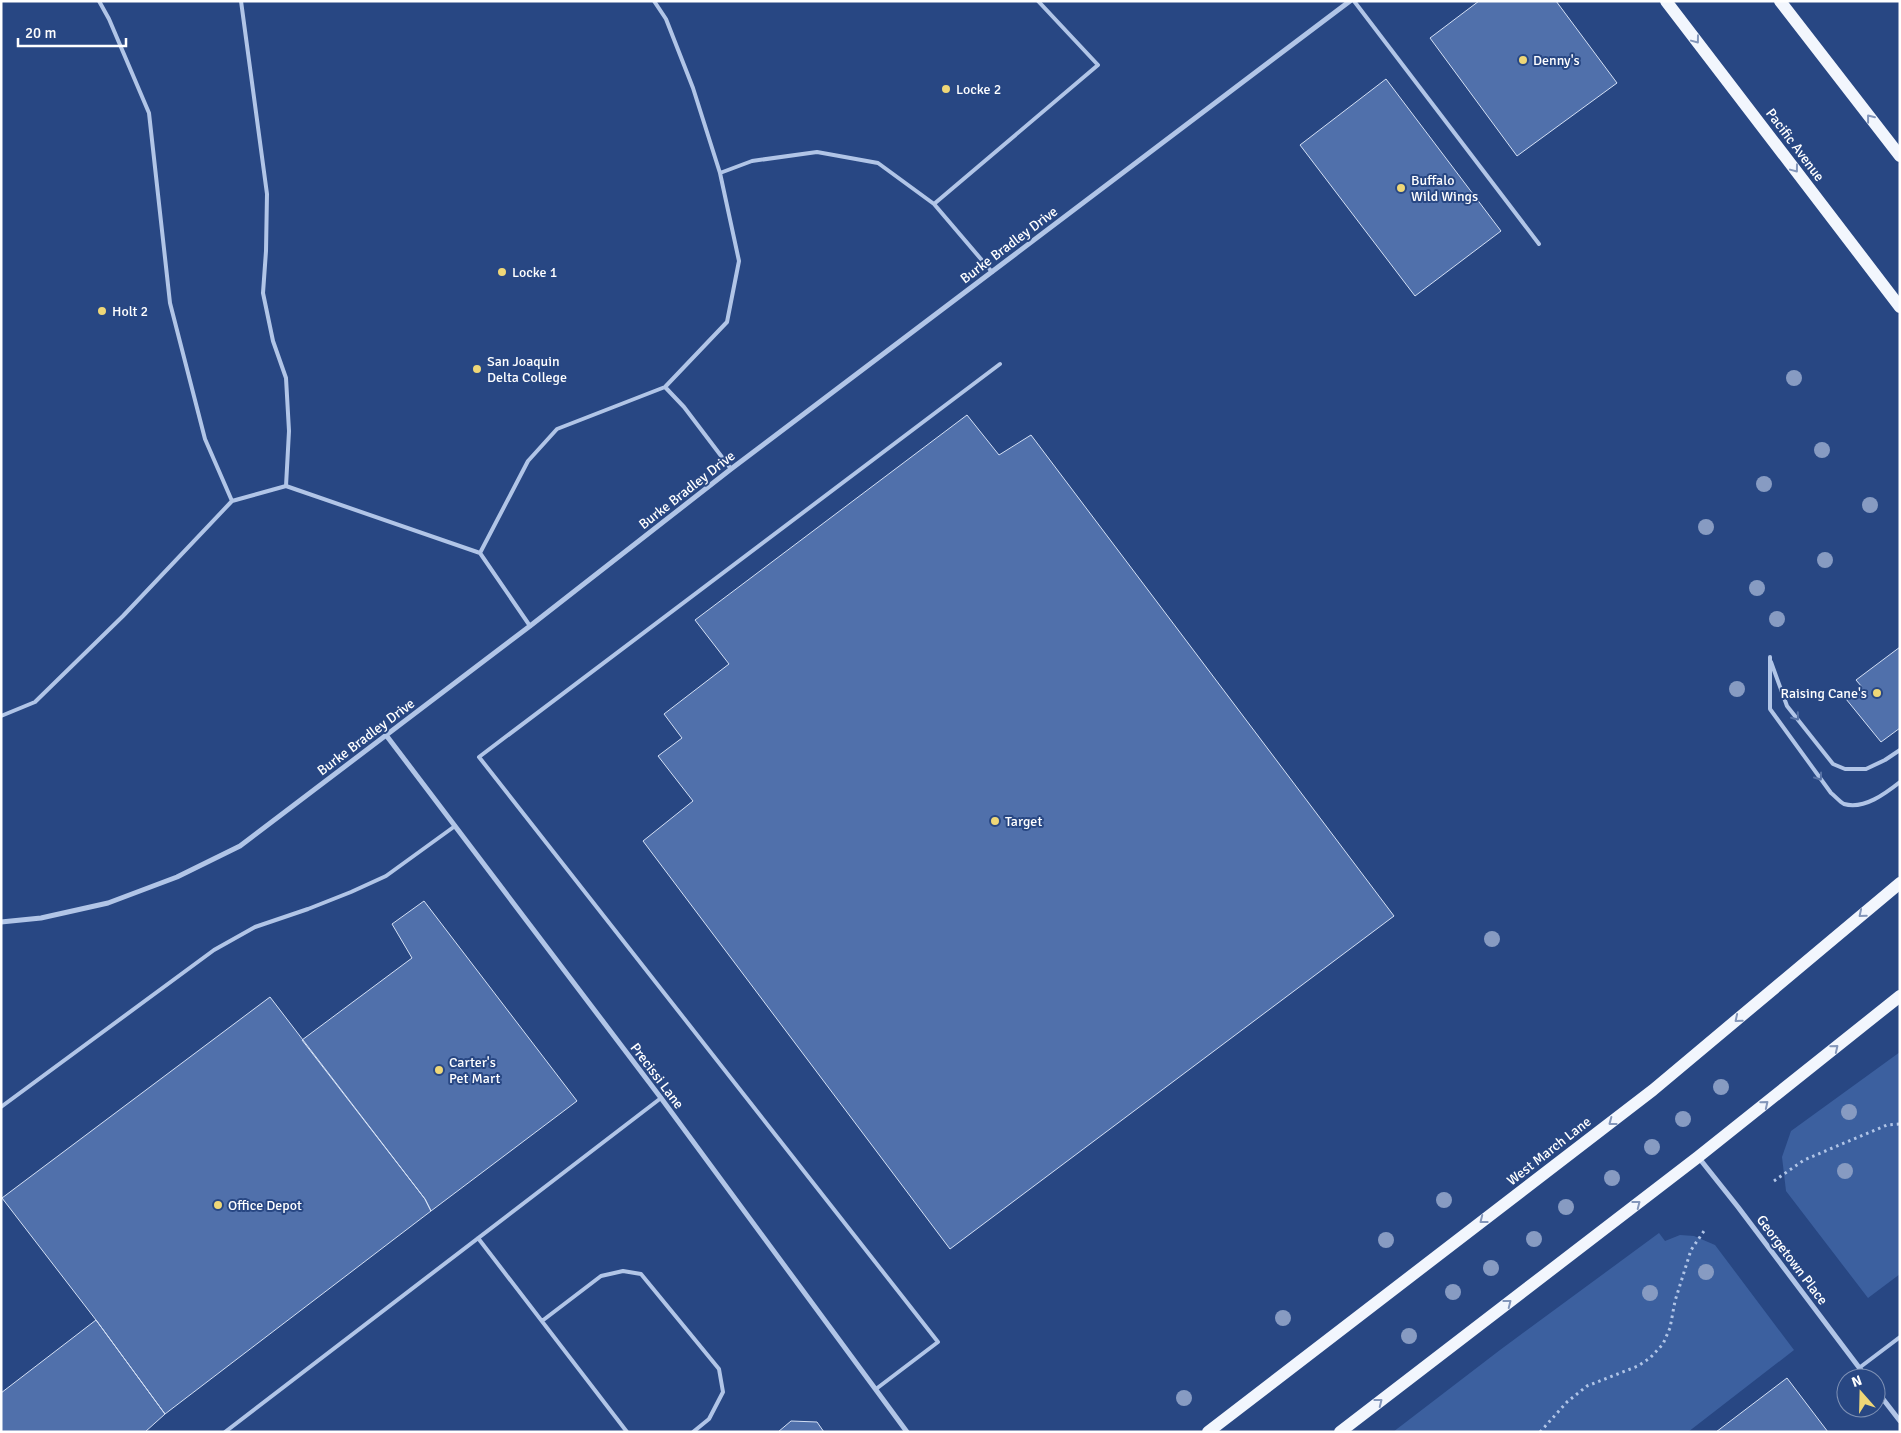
<svg xmlns="http://www.w3.org/2000/svg" width="1901" height="1433" font-family="Signika,sans-serif">
  <style>
    .park { fill: #3c609f }
    .building { fill: #5070ab; stroke: #d4e0f5 }
    .lines { fill: none; stroke-linecap: round; stroke-linejoin: round }
    .path { stroke: #b1c5e7; stroke-width: 3; stroke-dasharray: 2.5 4; stroke-linecap: butt }
    .lane { stroke: #b1c5e7; stroke-width: 4 }
    .street { stroke: #b1c5e7; stroke-width: 5 }
    .primary { stroke: #f2f6fd; stroke-width: 12 }
    .tree { fill: #879bc2 }
    .oneway { stroke: #8396ba }
    .oneway2 { stroke: #5873a6 }
    .poi-dot { fill: #efd777; stroke: #284783; stroke-width: 2 }
    .labels { text-anchor: middle; dominant-baseline: central; stroke-width: 4; stroke-linejoin: round; paint-order: stroke }
    .poi-label { font-size: 14px; fill: #fff; stroke: #284783; text-anchor: start }
    .street-label { font-size: 14px; fill: #fff; stroke: #284783 }
  </style>
  <rect width="100%" height="100%" fill="#284783"/>
  <path class="park" d="M 1900,1052 L 1900,1274 L 1868,1298 L 1786,1191 L 1782,1157 L 1791,1131 Z
    M 1659,1233 L 1665,1241 L 1680,1235 L 1694,1236 L 1715,1245 L 1794,1350 L 1688,1432 L 1393,1432 L 1500,1350 Z"/>
  <path class="building" d="M 1479,1 L 1556,1 L 1617,83 L 1517,156 L 1430,38 Z
    M 1386,79 L 1501,231 L 1415,296 L 1300,145 Z
    M 967,415 L 999,455 L 1031,435 L 1394,916 L 950,1249 L 643,841 L 693,801 L 658,756 L 682,738 L 664,714 L 729,664 L 695,620 Z
    M 1900,647 L 1900,728 L 1881,742 L 1846,699 L 1862,687 L 1856,680 Z
    M 424,901 L 577,1101 L 431,1211 L 425,1199 L 302,1040 L 412,958 L 392,924 Z
    M 270,997 L 425,1199 L 431,1211 L 165,1414 L 96,1320 L 2,1198 Z
    M 96,1320 L 165,1414 L 145,1432 L 1,1432 L 1,1393 Z
    M 1787,1378 L 1828,1432 L 1716,1432 Z
    M 791,1421 L 817,1422 L 824,1432 L 778,1432 Z"/>
  <g class="lines">
    <path class="path" d="M 1774,1181 L 1804,1160 L 1887,1125 L 1900,1124
      M 1540,1432 L 1567,1402 L 1587,1386 L 1638,1366 L 1650,1358 L 1663,1344 L 1670,1328 L 1675,1301 L 1691,1250 L 1704,1231"/>
    <path class="lane" d="M 99,1 L 109,19 L 149,113 L 170,303 L 205,439 L 232,501
      M 241,1 L 267,194 L 266,251 L 263,293 L 273,341 L 286,378 L 289,431 L 286,486
      M 1354,1 L 1539,244
      M 720,173 L 752,161 L 817,152 L 878,163 L 934,204 L 992,272
      M 934,204 L 1098,65 L 1038,1
      M 665,387 L 684,407 L 731,469
      M 480,553 L 528,461 L 557,429 L 665,387 L 727,322 L 739,261 L 720,173 L 693,88 L 666,19 L 654,1
      M 1770,657 L 1770,709 L 1831,793 C 1835,796 1840,802 1844,804 C 1864,810 1886,793 1900,782
      M 1771,662 L 1787,706 L 1833,764 L 1845,769 L 1866,769 L 1885,760 L 1900,750
      M 1,716 L 35,702 L 123,616 L 232,501 L 286,486 L 480,553 L 530,626
      M 1,1107 L 214,950 L 255,927 L 308,909 L 351,892 L 386,876 L 455,826
      M 478,1238 L 627,1432
      M 542,1321 L 601,1276 L 623,1271 L 641,1274 L 719,1369 L 723,1392 L 709,1419 L 693,1432
      M 1859,1368 L 1900,1337
      M 876,1389 L 938,1342 L 479,757 L 1000,364
      M 225,1432 L 661,1098"/>
    <path class="street" d="M 386,735 L 661,1098 L 907,1432
      M 1,922 L 41,918 L 108,903 L 177,877 L 240,846 L 530,626 L 731,469 L 1350,1
      M 1699,1158 L 1738,1207 L 1867,1378
      M 1876,1390 L 1900,1421"/>
    <path class="primary" d="M 1666,1 L 1900,307
      M 1780,1 L 1900,156
      M 1208,1432 L 1653,1090 L 1900,883
      M 1340,1432 L 1698,1157 L 1900,996"/>
  </g>
  <g class="tree">
    <circle cx="1794" cy="378" r="8"/>
    <circle cx="1822" cy="450" r="8"/>
    <circle cx="1764" cy="484" r="8"/>
    <circle cx="1870" cy="505" r="8"/>
    <circle cx="1706" cy="527" r="8"/>
    <circle cx="1825" cy="560" r="8"/>
    <circle cx="1757" cy="588" r="8"/>
    <circle cx="1777" cy="619" r="8"/>
    <circle cx="1737" cy="689" r="8"/>
    <circle cx="1492" cy="939" r="8"/>
    <circle cx="1721" cy="1087" r="8"/>
    <circle cx="1849" cy="1112" r="8"/>
    <circle cx="1683" cy="1119" r="8"/>
    <circle cx="1652" cy="1147" r="8"/>
    <circle cx="1845" cy="1171" r="8"/>
    <circle cx="1612" cy="1178" r="8"/>
    <circle cx="1444" cy="1200" r="8"/>
    <circle cx="1566" cy="1207" r="8"/>
    <circle cx="1534" cy="1239" r="8"/>
    <circle cx="1386" cy="1240" r="8"/>
    <circle cx="1491" cy="1268" r="8"/>
    <circle cx="1706" cy="1272" r="8"/>
    <circle cx="1453" cy="1292" r="8"/>
    <circle cx="1650" cy="1293" r="8"/>
    <circle cx="1283" cy="1318" r="8"/>
    <circle cx="1409" cy="1336" r="8"/>
    <circle cx="1184" cy="1398" r="8"/>
  </g>
  <defs><path id="oneway-chevron" d="M-2-3.5L2.5 0L-2 3.5" fill="none" stroke-width="1.6" stroke-linecap="round" stroke-linejoin="round" transform="scale(1.25)"/></defs>
  <g class="oneway">
    <use href="#oneway-chevron" transform="translate(1696 40) rotate(53)"/>
    <use href="#oneway-chevron" transform="translate(1870 118) rotate(-128)"/>
    <use href="#oneway-chevron" transform="translate(1795 169) rotate(53)"/>
    <use href="#oneway-chevron" transform="translate(1862 914) rotate(140)"/>
    <use href="#oneway-chevron" transform="translate(1738 1019) rotate(140)"/>
    <use href="#oneway-chevron" transform="translate(1835 1048) rotate(-39)"/>
    <use href="#oneway-chevron" transform="translate(1765 1104) rotate(-39)"/>
    <use href="#oneway-chevron" transform="translate(1612 1122) rotate(143)"/>
    <use href="#oneway-chevron" transform="translate(1637 1204) rotate(-38)"/>
    <use href="#oneway-chevron" transform="translate(1483 1220) rotate(142)"/>
    <use href="#oneway-chevron" transform="translate(1508 1303) rotate(-38)"/>
    <use href="#oneway-chevron" transform="translate(1379 1402) rotate(-38)"/>
  </g>
  <g class="oneway2">
    <use href="#oneway-chevron" transform="translate(1796 717) rotate(51)"/>
    <use href="#oneway-chevron" transform="translate(1819 777) rotate(54)"/>
  </g>
  <g class="poi-dot">
    <circle cx="1523" cy="60" r="5"/>
    <circle cx="946" cy="89" r="5"/>
    <circle cx="1401" cy="188" r="5"/>
    <circle cx="502" cy="272" r="5"/>
    <circle cx="102" cy="311" r="5"/>
    <circle cx="477" cy="369" r="5"/>
    <circle cx="1877" cy="693" r="5"/>
    <circle cx="995" cy="821" r="5"/>
    <circle cx="439" cy="1070" r="5"/>
    <circle cx="218" cy="1205" r="5"/>
  </g>
  <g class="labels">
    <g class="poi-label">
      <text x="1533" y="60">Denny's</text>
      <text x="956" y="89">Locke 2</text>
      <text x="1411" y="180">Buffalo<tspan x="1411" dy="16">Wild Wings</tspan></text>
      <text x="512" y="272">Locke 1</text>
      <text x="112" y="311">Holt 2</text>
      <text x="487" y="361">San Joaquin<tspan x="487" dy="16">Delta College</tspan></text>
      <text x="1867" y="693" text-anchor="end">Raising Cane's</text>
      <text x="1005" y="821">Target</text>
      <text x="449" y="1062">Carter's<tspan x="449" dy="16">Pet Mart</tspan></text>
      <text x="228" y="1205">Office Depot</text>
    </g>
    <g class="street-label">
      <text transform="translate(1795 145) rotate(53)">Pacific Avenue</text>
      <text transform="translate(1009 245) rotate(-37)">Burke Bradley Drive</text>
      <text transform="translate(687 490) rotate(-38)">Burke Bradley Drive</text>
      <text transform="translate(366 737) rotate(-37)">Burke Bradley Drive</text>
      <text transform="translate(657 1076) rotate(53)">Precissi Lane</text>
      <text transform="translate(1549 1151) rotate(-38)">West March Lane</text>
      <text transform="translate(1792 1260) rotate(53)">Georgetown Place</text>
    </g>
  </g>
  <rect width="1901" height="1433" fill="none" stroke="#ffffff" stroke-width="5"/>
  <g transform="translate(1861 1393) rotate(340)"><circle r="24" fill="#284783" stroke="#7e91b5"/>
  <path d="M0-4L9 19L0 12L-9 19Z" fill="#efd777"/>
  <text y="-8" font-size="14" font-weight="bold" text-anchor="middle" fill="#ffffff">N</text>
  </g>
  <path d="M18 38v8h108v-8" fill="none" stroke="#ffffff" stroke-width="2.5"/>
  <text x="25" y="38" font-size="15" fill="#ffffff" stroke="#284783" stroke-width="4" paint-order="stroke">20 m</text>
</svg>
